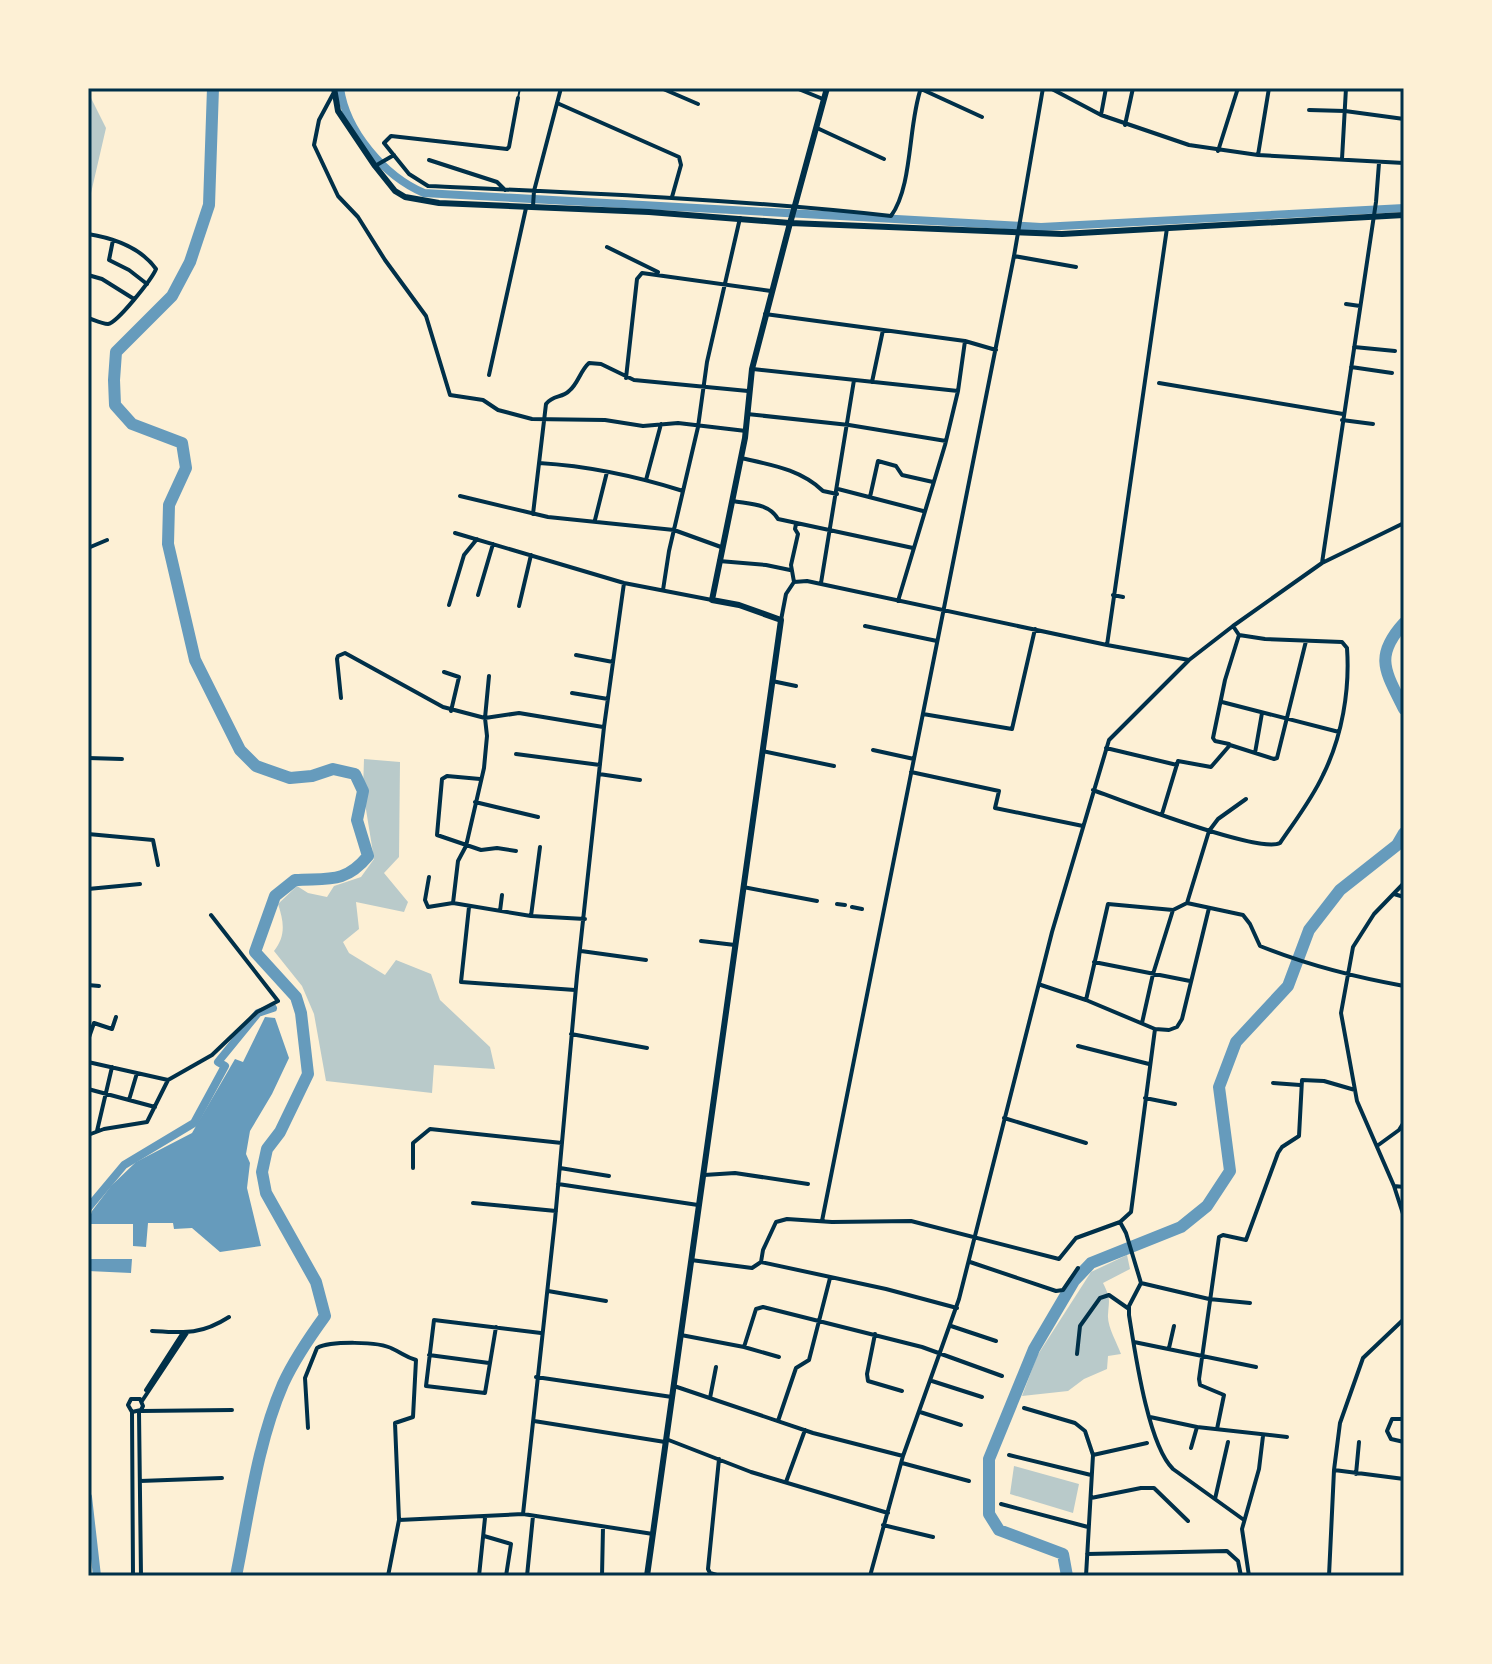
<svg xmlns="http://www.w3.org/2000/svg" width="1492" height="1664" font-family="'Noto Sans',sans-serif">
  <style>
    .green { fill: #b9caca }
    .water { fill: #669bbc }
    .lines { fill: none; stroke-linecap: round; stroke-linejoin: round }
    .canal { stroke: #669bbc; stroke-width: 8 }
    .river { stroke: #669bbc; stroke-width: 12 }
    .service { stroke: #003049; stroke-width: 2 }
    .minor { stroke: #003049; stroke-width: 4 }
    .tertiary { stroke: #003049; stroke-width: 6 }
    .secondary { stroke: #003049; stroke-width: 6 }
    .neatline { fill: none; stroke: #003049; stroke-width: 3 }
  </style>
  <rect width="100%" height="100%" fill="#fdf0d5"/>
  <path class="green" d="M 88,92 L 106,128 L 88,206 Z
    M 364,759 L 400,762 L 399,857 L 384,873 L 408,902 L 404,912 L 356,902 L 359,929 L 343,942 L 349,953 L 385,975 L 396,960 L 431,974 L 440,1000 L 490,1047 L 495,1069 L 434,1065 L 432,1093 L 326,1081 L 314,1014 L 302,986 L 274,951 C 286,936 284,922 278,904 L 297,886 L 308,893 L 327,897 L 334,886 L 361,877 L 374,859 L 363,791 Z
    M 1127,1255 L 1130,1269 L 1103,1283 C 1111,1299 1109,1299 1108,1315 C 1107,1326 1117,1343 1121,1354 L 1108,1356 L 1107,1369 L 1084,1379 L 1068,1391 L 1022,1396 L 1037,1356 L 1091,1272 Z
    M 1014,1466 L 1079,1484 L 1073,1513 L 1010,1494 Z"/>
  <path class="water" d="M 265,1017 L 275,1018 L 289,1058 L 272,1094 L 250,1131 L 246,1154 L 250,1163 L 247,1188 L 261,1246 L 220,1252 L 192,1228 L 174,1229 L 173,1223 L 148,1223 L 146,1247 L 133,1246 L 133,1224 L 88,1224 L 92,1211 L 111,1186 L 136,1162 L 192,1133 L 235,1059 L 243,1062 Z
    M 88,1259 L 132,1259 L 131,1273 L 88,1271 Z"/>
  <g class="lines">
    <path class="canal" d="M 340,88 C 346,131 384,176 424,193 L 1041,227 L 1404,208
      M 88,1208 L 124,1165 L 194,1123 L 225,1066 L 218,1062 L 258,1013 L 273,1008
      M 88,1497 L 97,1576"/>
    <path class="river" d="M 213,88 L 209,205 L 190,262 L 172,296 L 116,352 L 114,380 L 115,405 L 132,424 L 182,443 L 186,468 L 169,505 L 168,544 L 195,660 L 240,750 L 256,766 L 290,778 L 312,776 L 333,769 L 355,774 L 363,791 L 357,820 L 368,856 C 345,884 328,878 295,880 L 275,896 L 255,952 L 296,997 L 301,1013 L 308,1074 L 280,1132 L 267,1149 L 262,1172 L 266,1193 L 316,1282 L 325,1316 C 309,1338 294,1360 283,1384 C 257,1444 249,1513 236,1576
      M 1404,623 C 1373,657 1386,672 1404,709
      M 1067,1576 L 1063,1554 L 999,1530 L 989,1514 L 989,1459 L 1034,1349 L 1074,1281 L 1091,1263 L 1181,1227 L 1207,1206 L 1230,1171 L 1219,1087 L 1236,1042 L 1288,986 L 1309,930 L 1340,890 L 1397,845 L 1404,833"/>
    <path class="service" d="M 518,98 L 520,88"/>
    <path class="minor" d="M 661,88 L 698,104
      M 796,88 L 823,99
      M 1050,88 L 1101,115 L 1189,145 L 1258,155 L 1404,163
      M 921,89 L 982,117
      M 333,94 L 319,120 L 314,145 L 338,196 L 358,217 L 385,260 L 426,316 L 450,395 L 483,400 L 498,410 L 532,419 L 605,420 L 643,426 L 678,423 L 746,431
      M 518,98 L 509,147 L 507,149 L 391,136 L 384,143 L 409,174 L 428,186 C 582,193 737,199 891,216 C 913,186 908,124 921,88
      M 557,103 L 679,157 L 681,165 L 672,197
      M 1309,110 L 1345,111 L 1404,119
      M 1101,115 L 1106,88
      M 1125,125 L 1133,88
      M 817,128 L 884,159
      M 1218,151 L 1238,88
      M 1258,155 L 1269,88
      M 1342,159 L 1346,88
      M 429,160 L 497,182 L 505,190
      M 375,166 L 394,155
      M 533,206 L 534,191 L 561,88
      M 88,234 C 113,238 141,248 156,269 C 152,279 117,323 108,324 C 102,324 94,320 88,318
      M 113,240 L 109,260 L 129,270 L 147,284
      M 607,247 L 658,272
      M 1014,256 L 1076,267
      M 88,275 L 102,279 L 134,299
      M 1346,304 L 1360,306
      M 765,314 L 965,341 L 996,350
      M 1354,347 L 1395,351
      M 1351,367 L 1392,373
      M 753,369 L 958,391
      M 489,375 L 526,208
      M 626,378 L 637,279 L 642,273 L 771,291
      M 872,382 L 883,330
      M 1159,383 L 1343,414
      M 747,414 L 849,425 L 946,441
      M 1342,420 L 1373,424
      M 88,458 L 88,491
      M 741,458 C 771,465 800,469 823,491 L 837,494
      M 539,463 C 588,466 636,476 683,491
      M 646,480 L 661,424
      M 838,489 L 923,511
      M 460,496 L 548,517 L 674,530 L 721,547
      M 870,497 L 878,461 L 896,466 L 902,475 L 933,482
      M 733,501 C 749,504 769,503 778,519 L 913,548
      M 533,514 L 546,404 C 553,395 562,398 569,391 C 578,384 580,371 589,363 L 601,364 L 634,380 L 748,391
      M 595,520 L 607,472
      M 455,533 L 624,583 L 712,600
      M 88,548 L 107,540
      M 719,561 L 766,565 L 790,570
      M 1322,563 L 1376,202 L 1379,163
      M 794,582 L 791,565 L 798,534 L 795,529 L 796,524
      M 821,583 L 854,380
      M 663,590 L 669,551 L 698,427 L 707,362 L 740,218
      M 478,595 L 493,544
      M 1113,595 L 1123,597
      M 898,601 L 945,445 L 958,391 L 965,341
      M 449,605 L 464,555 L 477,539
      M 519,606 L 531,555
      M 781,620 L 786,594 L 794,582 L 807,581 L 1107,645 L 1189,660
      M 865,626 L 937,641
      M 1107,645 L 1167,228
      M 576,655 L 613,662
      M 444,672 L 459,677 L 451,711
      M 489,676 L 485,718 L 519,713 L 603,727
      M 772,681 L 796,686
      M 572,693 L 608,699
      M 341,698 L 337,659 L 338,656 L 345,653 L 443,707 L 485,718 L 487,736 L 484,768 L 466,846 L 458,861 L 453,903 L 531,916 L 585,919
      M 1222,702 L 1339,732
      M 923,714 L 1012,729 L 1035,629
      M 1229,744 L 1215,741 L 1213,738 L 1225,680 L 1239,635
      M 1106,748 L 1177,765
      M 873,750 L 914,759
      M 762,751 L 834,766
      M 1255,753 L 1262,713
      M 516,754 L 600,765
      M 88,758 L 122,759
      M 911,772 L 999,791 L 995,808 L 1083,826
      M 599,774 L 640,780
      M 480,779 L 447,776 L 442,779 L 437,835 L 481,850 L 497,848 L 516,851
      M 1093,790 C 1123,801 1259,854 1280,843 C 1295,821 1312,799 1323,775 C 1342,737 1350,690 1347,648 L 1342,642 L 1265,639 L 1239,635 L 1233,626
      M 475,802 L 538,817
      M 1162,814 L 1178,761 L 1211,767 L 1230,745 L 1274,759 L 1277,758 L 1306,641
      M 88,834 L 153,840 L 158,865
      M 429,877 L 425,900 L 428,907 L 453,903
      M 1404,883 L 1374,914 L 1353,947 L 1341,1013 L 1357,1101 L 1394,1186 L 1404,1217
      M 743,887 L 817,901
      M 88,889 L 140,884
      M 1394,894 L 1404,897
      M 1187,903 L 1209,831 L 1218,819 L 1246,799
      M 837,904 L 845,905
      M 469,907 L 461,982 L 575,990
      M 852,907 L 862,909
      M 500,911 L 502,895
      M 531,916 L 540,847
      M 701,941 L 735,945
      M 581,951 L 646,960
      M 1094,962 L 1190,981
      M 88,985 L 99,986
      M 1041,985 L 1086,1000 L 1155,1029 L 1169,1030 L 1177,1027 L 1182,1019 L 1209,908
      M 1086,1000 L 1108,904 L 1173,910 L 1187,903 L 1243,915 L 1250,924 L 1260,946 C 1307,965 1354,977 1404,986
      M 1142,1023 L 1153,974 L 1173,910
      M 571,1034 L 647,1048
      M 88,1040 L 94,1023 L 112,1029 L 116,1017
      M 1078,1046 L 1149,1064
      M 88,1062 L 168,1080
      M 1273,1083 L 1300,1085
      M 88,1089 L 155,1107
      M 1145,1098 L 1175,1104
      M 129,1100 L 137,1073
      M 1004,1118 L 1086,1143
      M 97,1131 L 112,1067
      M 88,1135 L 104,1129 L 147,1122 L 168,1080 L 212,1055 L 257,1012 L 278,1001 L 211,915
      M 1377,1146 L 1399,1130 L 1404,1122
      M 413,1168 L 413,1143 L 430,1129 L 562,1143
      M 560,1168 L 609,1176
      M 704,1175 L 735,1173 L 808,1184
      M 558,1184 L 698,1205
      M 1394,1186 L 1404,1187
      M 473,1203 L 556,1211
      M 822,1221 L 1014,256 L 1043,88
      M 1120,1222 L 1126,1233 L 1141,1283 L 1209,1299 L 1250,1303
      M 691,1260 L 752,1268 L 761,1262 L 763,1250 L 776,1222 L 787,1219 L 832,1222 L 911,1221 L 1059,1259 L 1076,1238 L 1120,1222 L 1131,1212 L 1155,1029
      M 761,1262 L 886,1289 L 957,1308
      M 970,1262 L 1056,1291 L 1063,1290 L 1078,1268
      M 1141,1283 L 1129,1306 L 1129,1315 C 1135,1352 1148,1445 1173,1469 L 1244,1520
      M 548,1291 L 606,1301
      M 951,1326 L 996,1341
      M 496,1327 L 485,1393 L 426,1386 L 434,1320 L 541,1333
      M 152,1331 C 184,1333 201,1335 229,1317
      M 875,1334 L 867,1374 L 868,1381 L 902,1391
      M 681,1335 L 744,1347 L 779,1357
      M 1134,1342 L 1256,1367
      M 744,1347 L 756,1309 L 763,1307 L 922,1347 L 1002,1376
      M 1169,1348 L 1174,1326
      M 1077,1354 L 1080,1326 L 1100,1298 L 1109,1295 L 1129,1309
      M 429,1355 L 489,1363
      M 536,1377 L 672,1397
      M 932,1381 L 982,1397
      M 674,1386 L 813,1433 L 903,1456
      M 146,1390 L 182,1334
      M 710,1398 L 716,1367
      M 142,1401 L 187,1333
      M 1024,1408 L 1075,1423 L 1085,1431 L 1093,1455 L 1086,1576
      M 141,1411 L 232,1410
      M 132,1412 L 141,1410 L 143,1406 L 140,1399 L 131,1399 L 128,1405 L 132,1412 L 133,1576
      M 139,1412 L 141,1576
      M 920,1412 L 961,1425
      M 1150,1417 L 1197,1427 L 1287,1437
      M 1404,1419 L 1392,1419 L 1387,1431 L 1391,1439 L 1404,1442
      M 534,1421 L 665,1442
      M 778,1421 L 796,1368 L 809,1360 L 830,1278
      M 308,1428 L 305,1378 L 317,1348 C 330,1341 379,1341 393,1349 C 402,1353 406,1357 416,1360 L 413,1417 L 395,1423 L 399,1520 L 388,1576
      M 1217,1429 L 1224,1395 L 1200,1385 L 1199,1379 L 1219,1237 L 1223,1235 L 1246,1240 L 1278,1153 L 1282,1147 L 1299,1136 L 1302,1080 L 1324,1081 L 1355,1090
      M 666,1439 L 751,1472 L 888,1513
      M 1191,1448 L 1197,1427
      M 1009,1455 L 1091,1475
      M 1093,1455 L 1147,1443
      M 719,1459 L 708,1569 L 710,1573 L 720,1576
      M 902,1463 L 969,1481
      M 1334,1470 L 1404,1479
      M 1356,1474 L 1359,1442
      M 140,1481 L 222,1478
      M 786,1482 L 805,1430
      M 1091,1498 L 1141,1488 L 1154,1488 L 1188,1521
      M 1215,1499 L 1228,1442
      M 1001,1504 L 1088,1527
      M 523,1514 L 555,1220 L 577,976 L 604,727 L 624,583
      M 399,1520 L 523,1514 L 653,1534
      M 883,1525 L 933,1537
      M 484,1536 L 511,1544 L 506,1576
      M 1087,1554 L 1227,1551 L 1238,1561 L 1241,1576
      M 479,1576 L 485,1518
      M 527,1576 L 533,1516
      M 602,1576 L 603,1527
      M 870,1576 L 903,1456 L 959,1299 L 1052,932 L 1109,740 L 1189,660 L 1233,626 L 1322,563 L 1404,523
      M 1249,1576 L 1242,1529 L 1259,1469 L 1263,1436
      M 1329,1576 L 1334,1470 L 1340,1423 L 1363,1358 L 1404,1319"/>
    <path class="tertiary" d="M 334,88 L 338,111 L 375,166 L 395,191 L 405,197 L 439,203 L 649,212 L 790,223 L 1062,234 L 1404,215
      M 791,220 L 827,88
      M 647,1576 L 781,620 L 739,605 L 712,600 L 745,438 L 752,369 L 790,223"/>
    <path class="secondary" d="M 790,223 L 791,220"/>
  </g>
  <rect width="1492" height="1664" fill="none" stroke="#fdf0d5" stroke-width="180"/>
  <rect x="90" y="90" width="1312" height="1484" class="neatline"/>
</svg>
